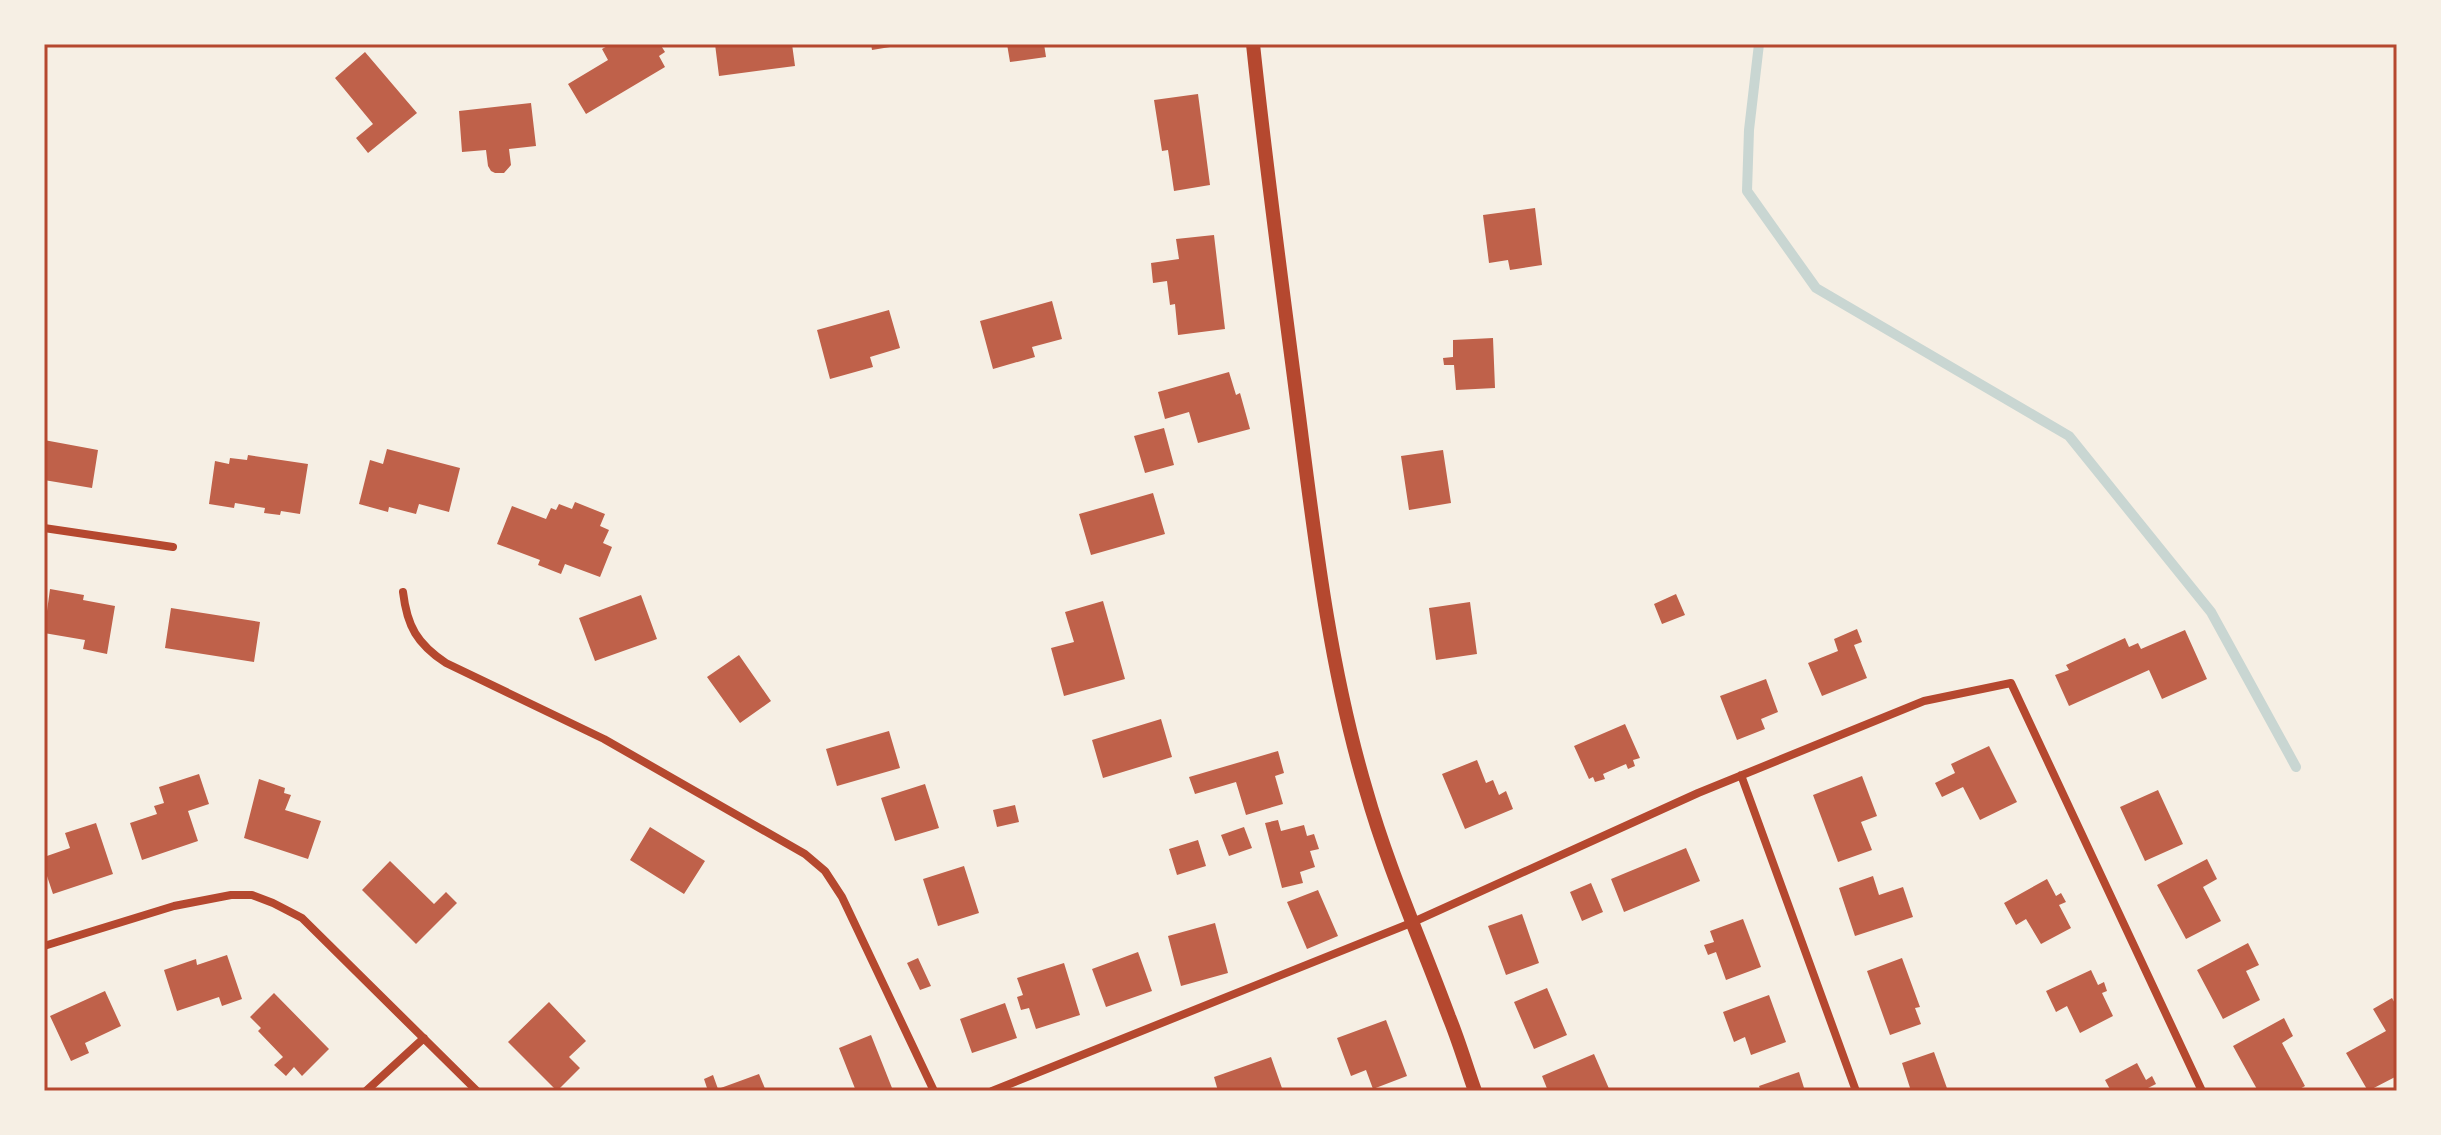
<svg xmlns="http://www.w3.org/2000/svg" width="2441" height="1135" font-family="Inter,sans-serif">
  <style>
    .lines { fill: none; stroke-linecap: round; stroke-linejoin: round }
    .stream { stroke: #c9d6d2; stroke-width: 10 }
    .building { fill: #bf614a }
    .minor { stroke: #b5482f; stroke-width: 8 }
    .tertiary { stroke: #b5482f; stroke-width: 14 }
    .neatline { fill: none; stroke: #b5482f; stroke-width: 3 }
  </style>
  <rect width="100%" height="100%" fill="#f6efe4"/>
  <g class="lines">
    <path class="stream" d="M 1759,44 L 1749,130 L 1747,191 L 1816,288 L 2069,436 L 2211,612 L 2296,767"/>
  </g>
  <path class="building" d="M 611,44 L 660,44 L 665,52 L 659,56 L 665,67 L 586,114 L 568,84 L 608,60 L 602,49 Z
    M 715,44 L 792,44 L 795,66 L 719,76 Z
    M 871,44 L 896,44 L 896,46 L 872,50 Z
    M 1007,44 L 1044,44 L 1046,57 L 1010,62 Z
    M 365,52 L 417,113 L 368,153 L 356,138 L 373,124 L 335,78 Z
    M 1198,94 L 1210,185 L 1174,191 L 1168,150 L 1162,151 L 1154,100 Z
    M 531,103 L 536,146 L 509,149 L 511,165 L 504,173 L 495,173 L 491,171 L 488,166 L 486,150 L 462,152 L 459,111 Z
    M 1535,208 L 1542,265 L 1510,270 L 1508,260 L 1489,263 L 1483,215 Z
    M 1214,235 L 1225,329 L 1178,335 L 1175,304 L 1170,305 L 1167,281 L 1153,283 L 1151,263 L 1179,259 L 1176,239 Z
    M 1052,301 L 1062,339 L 1032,347 L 1035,357 L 993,369 L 980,321 Z
    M 889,310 L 900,348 L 870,357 L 873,367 L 830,379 L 817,330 Z
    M 1493,338 L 1495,388 L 1456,390 L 1454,365 L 1444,365 L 1443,358 L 1453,357 L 1453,340 Z
    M 1229,372 L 1236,395 L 1240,393 L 1250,429 L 1198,443 L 1189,412 L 1165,419 L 1158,392 Z
    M 1164,428 L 1174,465 L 1145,473 L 1134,436 Z
    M 44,440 L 98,450 L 92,488 L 44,480 Z
    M 387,449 L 460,468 L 449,512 L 419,504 L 416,514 L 389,507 L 388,512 L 359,504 L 370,460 L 383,464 Z
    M 1443,450 L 1451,503 L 1409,510 L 1401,456 Z
    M 248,455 L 308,464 L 300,514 L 281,511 L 280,515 L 264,513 L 265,508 L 235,503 L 234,508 L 209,504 L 215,461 L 229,464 L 230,458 L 247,460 Z
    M 1153,493 L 1165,534 L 1091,555 L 1079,514 Z
    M 575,502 L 605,514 L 600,526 L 609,530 L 603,543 L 612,547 L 600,577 L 565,564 L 561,574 L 538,565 L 540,560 L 497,544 L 512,506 L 546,519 L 551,508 L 556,510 L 559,504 L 572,509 Z
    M 50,589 L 84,595 L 83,600 L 115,606 L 107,654 L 83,649 L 85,640 L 44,633 Z
    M 1676,594 L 1685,615 L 1662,624 L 1654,604 Z
    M 641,595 L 657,639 L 595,661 L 579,618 Z
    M 1103,601 L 1125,679 L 1064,696 L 1051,648 L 1074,642 L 1065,612 Z
    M 1470,602 L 1477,654 L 1436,660 L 1429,608 Z
    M 171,608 L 260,622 L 254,662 L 165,648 Z
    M 1857,629 L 1862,642 L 1854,645 L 1867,678 L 1822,696 L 1808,663 L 1838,651 L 1834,639 Z
    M 2185,630 L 2207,679 L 2162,699 L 2149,670 L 2069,706 L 2055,675 L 2069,670 L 2066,665 L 2125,638 L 2129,647 L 2138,643 L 2141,649 Z
    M 739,655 L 771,701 L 740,723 L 707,677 Z
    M 1766,679 L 1778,712 L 1761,719 L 1765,729 L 1737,740 L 1720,696 Z
    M 1161,719 L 1172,757 L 1103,778 L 1092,740 Z
    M 1625,724 L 1640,758 L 1633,760 L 1635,766 L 1628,769 L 1626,764 L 1603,774 L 1605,779 L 1595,782 L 1593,777 L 1589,779 L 1574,746 Z
    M 889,731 L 900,768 L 837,786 L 826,749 Z
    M 1989,746 L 2017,802 L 1980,820 L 1963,787 L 1942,797 L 1935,783 L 1955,773 L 1951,764 Z
    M 1278,751 L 1284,773 L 1275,776 L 1283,804 L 1246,815 L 1236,782 L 1195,794 L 1189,777 Z
    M 1477,760 L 1486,783 L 1493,780 L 1499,795 L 1506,791 L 1513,809 L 1465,829 L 1442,774 Z
    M 199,774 L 209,804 L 188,811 L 198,841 L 142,860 L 130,823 L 157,814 L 154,806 L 164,803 L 159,787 Z
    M 1862,776 L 1877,816 L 1861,822 L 1872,850 L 1838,862 L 1813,795 Z
    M 259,779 L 285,788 L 284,793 L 291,795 L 285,810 L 321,821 L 308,859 L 244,838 Z
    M 925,784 L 939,828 L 895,841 L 881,798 Z
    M 2158,790 L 2183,844 L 2145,861 L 2120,807 Z
    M 1015,805 L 1019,822 L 997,827 L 993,810 Z
    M 1278,820 L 1281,831 L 1304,825 L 1307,836 L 1314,834 L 1319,849 L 1310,851 L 1315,867 L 1300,872 L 1303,883 L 1282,888 L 1265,823 Z
    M 96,823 L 113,874 L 53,894 L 44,867 L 44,857 L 70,848 L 65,833 Z
    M 650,827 L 705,861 L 684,894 L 630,860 Z
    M 1244,827 L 1252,848 L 1229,856 L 1221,835 Z
    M 1198,840 L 1206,866 L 1177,875 L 1169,849 Z
    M 1686,848 L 1700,881 L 1624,912 L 1611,879 Z
    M 2207,859 L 2217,879 L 2203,887 L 2221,921 L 2186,939 L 2157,885 Z
    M 390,861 L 434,904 L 446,892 L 457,903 L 416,944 L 362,890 Z
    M 964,866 L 979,913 L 938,926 L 923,879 Z
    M 1873,876 L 1879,895 L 1903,887 L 1913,917 L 1855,936 L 1839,888 Z
    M 2047,879 L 2056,896 L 2061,893 L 2066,902 L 2059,905 L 2071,928 L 2041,944 L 2026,919 L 2016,925 L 2004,903 Z
    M 1591,883 L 1603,912 L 1582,921 L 1570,892 Z
    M 1318,890 L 1338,936 L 1307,949 L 1287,902 Z
    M 1522,914 L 1539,963 L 1506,975 L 1488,926 Z
    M 1743,919 L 1761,967 L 1726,980 L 1716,952 L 1708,955 L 1704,945 L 1714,942 L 1710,931 Z
    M 1215,923 L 1228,973 L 1181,986 L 1168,936 Z
    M 2248,943 L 2259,965 L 2246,971 L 2260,1000 L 2223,1019 L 2197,970 Z
    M 1138,952 L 1152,991 L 1106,1007 L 1092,969 Z
    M 227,955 L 242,999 L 222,1006 L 219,997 L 177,1011 L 164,970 L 196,959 L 197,965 Z
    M 918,958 L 931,986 L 920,990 L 907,963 Z
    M 1902,958 L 1920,1007 L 1915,1008 L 1921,1024 L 1890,1035 L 1867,971 Z
    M 1064,963 L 1080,1015 L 1036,1029 L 1029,1008 L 1021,1010 L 1017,997 L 1023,995 L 1017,978 Z
    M 2091,970 L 2098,985 L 2104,982 L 2107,991 L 2102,993 L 2113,1016 L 2080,1033 L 2067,1006 L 2056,1012 L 2046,991 Z
    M 1547,988 L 1567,1035 L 1534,1049 L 1514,1002 Z
    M 105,991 L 121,1026 L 85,1043 L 89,1053 L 71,1061 L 50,1016 Z
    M 274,993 L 329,1049 L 302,1076 L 294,1067 L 286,1076 L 274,1065 L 283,1057 L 258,1031 L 261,1028 L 250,1017 Z
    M 1769,995 L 1786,1042 L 1751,1055 L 1745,1037 L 1734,1042 L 1723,1012 Z
    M 2392,998 L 2397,1007 L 2397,1076 L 2368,1091 L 2346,1053 L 2386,1031 L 2373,1009 Z
    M 549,1002 L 586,1041 L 569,1057 L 580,1068 L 557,1091 L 508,1042 Z
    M 1005,1003 L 1017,1038 L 972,1053 L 960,1019 Z
    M 2284,1018 L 2293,1036 L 2282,1043 L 2305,1086 L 2296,1091 L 2258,1091 L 2233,1046 Z
    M 1386,1020 L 1407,1076 L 1373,1089 L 1366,1070 L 1351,1076 L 1337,1038 Z
    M 871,1035 L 892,1088 L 885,1091 L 856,1091 L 839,1048 Z
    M 1934,1052 L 1948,1091 L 1911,1091 L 1902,1063 Z
    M 1594,1054 L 1610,1091 L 1548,1091 L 1542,1076 Z
    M 1271,1057 L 1283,1091 L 1218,1091 L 1214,1077 Z
    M 2137,1063 L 2146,1080 L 2152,1076 L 2156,1084 L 2148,1088 L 2150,1091 L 2111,1091 L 2105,1080 Z
    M 1799,1072 L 1805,1091 L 1761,1091 L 1759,1086 Z
    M 759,1074 L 766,1091 L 708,1091 L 704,1079 L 713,1075 L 718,1089 Z"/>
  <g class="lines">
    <path class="minor" d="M 44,528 L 173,547
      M 403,592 C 407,626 417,644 446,663 L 604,739 L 805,854 L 825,871 L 842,897 L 934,1091
      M 1741,775 L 1856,1091
      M 44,946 L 174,906 L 231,895 L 252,895 L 273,903 L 302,918 L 477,1091
      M 366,1091 L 424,1038
      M 992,1091 L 1411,923 L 1698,793 L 1924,701 L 2011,683 L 2202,1091"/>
    <path class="tertiary" d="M 1253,44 C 1266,168 1283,292 1299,416 C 1315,541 1330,669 1366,790 C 1388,868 1421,941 1449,1017 C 1459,1041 1466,1066 1475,1091"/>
  </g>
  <rect width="2441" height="1135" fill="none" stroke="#f6efe4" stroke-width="92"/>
  <rect x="46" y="46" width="2349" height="1043" class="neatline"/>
</svg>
